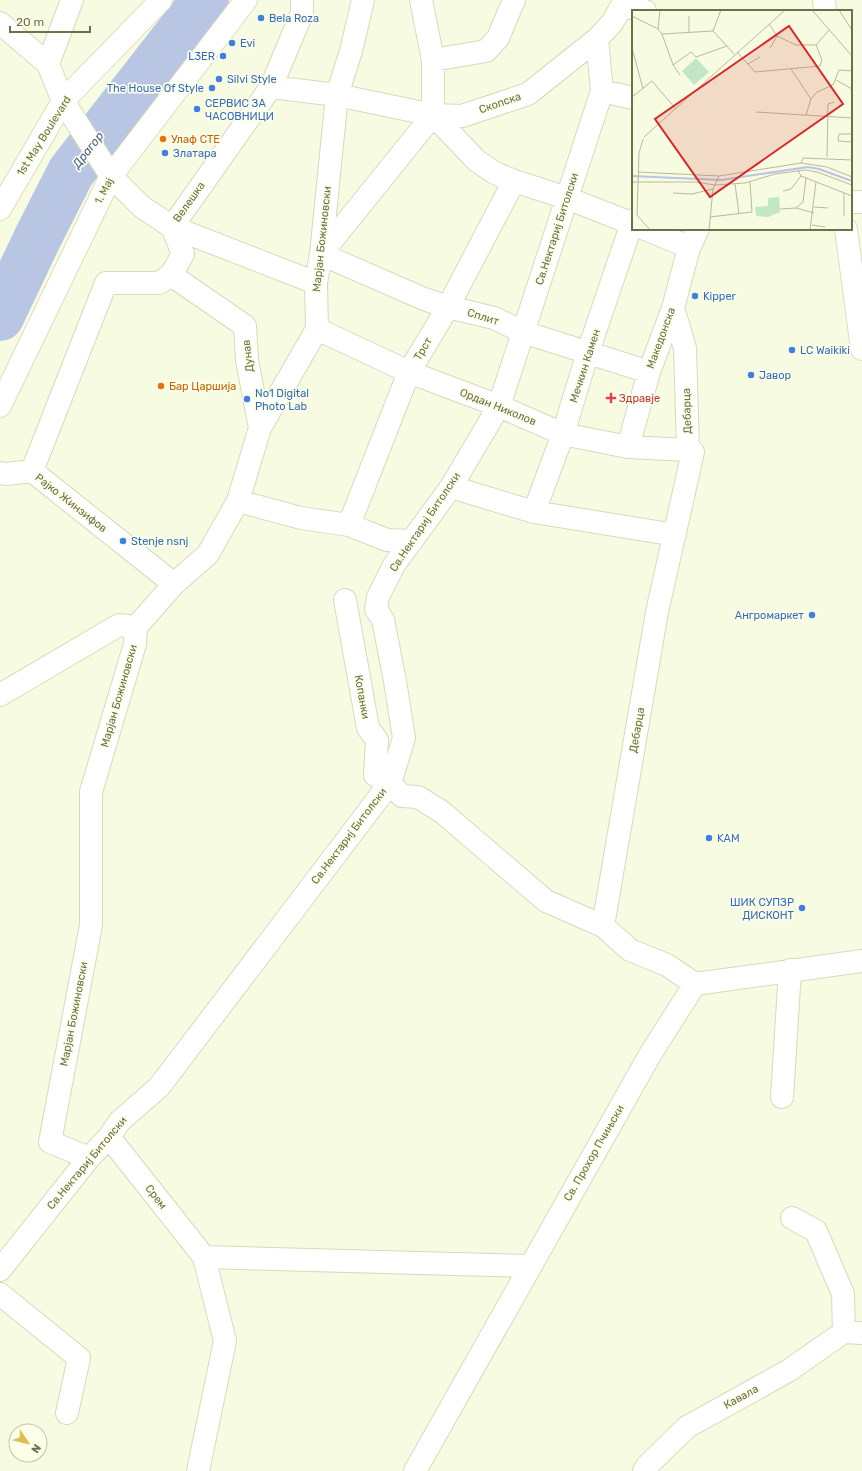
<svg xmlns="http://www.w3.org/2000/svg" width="862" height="1471" font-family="Rubik,sans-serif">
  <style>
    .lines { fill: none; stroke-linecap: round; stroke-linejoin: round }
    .river { stroke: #b8c5e3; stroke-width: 48 }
    .street-casing { stroke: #d8daba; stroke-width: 24 }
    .secondary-casing { stroke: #dedeb8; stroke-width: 24 }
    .street { stroke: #fff; stroke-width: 22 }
    .secondary { stroke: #fff; stroke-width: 22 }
    .shop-dot { fill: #3f7fe0; stroke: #fbfee8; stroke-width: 1.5 }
    .food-dot { fill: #e8710a; stroke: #fbfee8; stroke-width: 1.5 }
    .health-dot { fill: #e0444e; stroke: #fbfee8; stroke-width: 1.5 }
    .labels { text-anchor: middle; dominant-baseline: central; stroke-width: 3.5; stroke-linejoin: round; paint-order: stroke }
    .shop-label { font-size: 11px; fill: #366cbe; stroke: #fbfee8; text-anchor: start }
    .street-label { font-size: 11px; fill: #716e4a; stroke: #fbfee8 }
    .food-label { font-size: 11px; fill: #c56008; stroke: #fbfee8; text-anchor: start }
    .health-label { font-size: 11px; fill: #be3a42; stroke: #fbfee8; text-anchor: start }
    .water-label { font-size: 12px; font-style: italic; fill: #4e6398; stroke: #fbfee8 }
    .inset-river { fill: none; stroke: #b8c5e3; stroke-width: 2 }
    .inset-road { fill: none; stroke: #b9ba9c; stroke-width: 1 }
    .view { fill: #d62828; fill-opacity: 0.15; stroke: #d62828; stroke-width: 2 }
    .inset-edge { fill: none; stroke: #716e4a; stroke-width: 2 }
  </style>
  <rect width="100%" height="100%" fill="#f7fbe2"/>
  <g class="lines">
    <path class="river" d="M 0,317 L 38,237 L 71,172 L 205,0"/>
    <defs>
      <path id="street" d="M 421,0 L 433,60 L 433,115
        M 622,6 L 645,11
        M 0,23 L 48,64 L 63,101 L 111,176 L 142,207 L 172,227 L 316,283
        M 433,60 L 486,51 L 498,38 L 514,0
        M 48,64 L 72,0
        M 271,87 L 337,95 L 433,115 L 462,116 L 528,94 L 597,39
        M 602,91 L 633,98
        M 433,115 L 321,254 L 424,299 L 448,307 L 494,318 L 523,332 L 649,372
        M 433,115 L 477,161 L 495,173 L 514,181 L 567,198 L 633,224
        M 851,202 L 862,202
        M 645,229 L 684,245 L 689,248
        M 171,275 L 245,326 L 247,360 L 260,428
        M 673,308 L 685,348 L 688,450
        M 317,329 L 409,372 L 499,406 L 563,434 L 628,447 L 688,450
        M 628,447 L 649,372 L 673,308 L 689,248 L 698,229
        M 32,471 L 106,283 L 159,283 L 171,275 L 183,254 L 172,227 L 271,87 L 302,13 L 302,0
        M 0,473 L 6,474 L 32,471 L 174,584
        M 451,487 L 534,512 L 675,535
        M 238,501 L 301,518 L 349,525 L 387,540 L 412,541
        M 534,512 L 563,434 L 588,352 L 633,220
        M 349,525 L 409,372 L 448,307 L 514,181
        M 345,600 L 368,728 L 377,740 L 375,775 L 390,783 L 402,796 L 418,797 L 442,812 L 546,901 L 603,926 L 630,950 L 667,965 L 695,984
        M 0,695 L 119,625 L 136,627
        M 603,926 L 657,612 L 693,452 L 688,450
        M 782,1097 L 790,970
        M 109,1137 L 204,1257
        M 89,1158 L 50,1142 L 91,925 L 91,792 L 135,644 L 136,627 L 174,584 L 208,554 L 238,501 L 260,428 L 317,329 L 316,283 L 321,254 L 337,95 L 351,51 L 363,0
        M 792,1218 L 816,1231 L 843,1294 L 844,1332
        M 0,1270 L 89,1158 L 109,1137 L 120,1121 L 159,1087 L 390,783 L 404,738 L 395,681 L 383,620 L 376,609 L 378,597 L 394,565 L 451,487 L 499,406 L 602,91 L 597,39 L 612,23 L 625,0
        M 0,1294 L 79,1358 L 67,1413
        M 198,1471 L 225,1341 L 204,1257 L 530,1266
        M 415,1471 L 651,1053 L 695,984 L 862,961
        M 644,1471 L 648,1465 L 687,1427 L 788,1371 L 844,1332 L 862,1333"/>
      <path id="secondary" d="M 824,0 L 825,11
        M 0,209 L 63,101 L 161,0
        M 846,229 L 862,349
        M 0,406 L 111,176 L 246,0"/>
    </defs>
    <use href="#street" class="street-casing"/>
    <use href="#secondary" class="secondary-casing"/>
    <use href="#street" class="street"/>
    <use href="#secondary" class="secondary"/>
  </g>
  <g class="shop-dot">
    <circle cx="261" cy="18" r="4"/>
    <circle cx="232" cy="43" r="4"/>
    <circle cx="223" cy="56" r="4"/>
    <circle cx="219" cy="79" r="4"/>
    <circle cx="212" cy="88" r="4"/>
    <circle cx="197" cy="109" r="4"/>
    <circle cx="165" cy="153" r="4"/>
    <circle cx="695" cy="296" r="4"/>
    <circle cx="792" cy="350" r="4"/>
    <circle cx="751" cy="375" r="4"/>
    <circle cx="247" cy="399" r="4"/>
    <circle cx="123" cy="541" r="4"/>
    <circle cx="812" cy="615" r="4"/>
    <circle cx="709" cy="838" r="4"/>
    <circle cx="802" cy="908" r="4"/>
  </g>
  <g class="food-dot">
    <circle cx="163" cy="139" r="4"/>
    <circle cx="161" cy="386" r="4"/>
  </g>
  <path class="health-dot" d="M609 392h4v4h4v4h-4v4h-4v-4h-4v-4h4z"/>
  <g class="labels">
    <g class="shop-label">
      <text x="269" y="18">Bela Roza</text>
      <text x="240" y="43">Evi</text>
      <text x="215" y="56" text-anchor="end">L3ER</text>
      <text x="227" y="79">Silvi Style</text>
      <text x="204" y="88" text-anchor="end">The House Of Style</text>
      <text x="205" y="103">СЕРВИС ЗА<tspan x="205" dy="13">ЧАСОВНИЦИ</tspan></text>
      <text x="173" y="153">Златара</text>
      <text x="703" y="296">Kipper</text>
      <text x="800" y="350">LC Waikiki</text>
      <text x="759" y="375">Јавор</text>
      <text x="255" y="393">No1 Digital<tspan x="255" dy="13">Photo Lab</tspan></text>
      <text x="131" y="541">Stenje nsnj</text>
      <text x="804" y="615" text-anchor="end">Ангромаркет</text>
      <text x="717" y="838">KAM</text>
      <text x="794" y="902" text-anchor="end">ШИК СУПЗР<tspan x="794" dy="13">ДИСКОНТ</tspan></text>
    </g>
    <g class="street-label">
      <text transform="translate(500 103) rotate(-19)">Скопска</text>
      <text transform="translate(44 136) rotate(-58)">1st May Boulevard</text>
      <text transform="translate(104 191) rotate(-63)">1. Мај</text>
      <text transform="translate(189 202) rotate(-55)">Велешка</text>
      <text transform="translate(557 229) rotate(-72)">Св.Нектариј Битолски</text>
      <text transform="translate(322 239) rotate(-84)">Марјан Божиновски</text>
      <text transform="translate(483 317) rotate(17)">Сплит</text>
      <text transform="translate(661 338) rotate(-70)">Македонска</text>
      <text transform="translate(423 349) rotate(-59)">Трст</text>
      <text transform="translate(248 356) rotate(-97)">Дунав</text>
      <text transform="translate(585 366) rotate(-72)">Мечкин Камен</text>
      <text transform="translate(498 407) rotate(22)">Ордан Николов</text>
      <text transform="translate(687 411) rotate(-92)">Дебарца</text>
      <text transform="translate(71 503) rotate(38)">Рајко Жинзифов</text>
      <text transform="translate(425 522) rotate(-56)">Св.Нектариј Битолски</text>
      <text transform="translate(119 696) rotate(-74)">Марјан Божиновски</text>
      <text transform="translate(362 697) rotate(80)">Копанки</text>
      <text transform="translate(637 730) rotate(-80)">Дебарца</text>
      <text transform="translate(349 836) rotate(-53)">Св.Нектариј Битолски</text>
      <text transform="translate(74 1014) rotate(-79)">Марјан Божиновски</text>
      <text transform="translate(594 1153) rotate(-60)">Св. Прохор Пчињски</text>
      <text transform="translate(87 1163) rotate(-50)">Св.Нектариј Битолски</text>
      <text transform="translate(156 1197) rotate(52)">Срем</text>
      <text transform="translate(741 1397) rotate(-29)">Кавала</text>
    </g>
    <g class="food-label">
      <text x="171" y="139">Улаф СТЕ</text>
      <text x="169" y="386">Бар Царшија</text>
    </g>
    <g class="health-label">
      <text x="619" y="398">Здравје</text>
    </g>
    <g class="water-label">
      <text transform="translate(88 150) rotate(-52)">Драгор</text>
    </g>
  </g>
  <g transform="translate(632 10)">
    <rect width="220" height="220" fill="#f7fbe2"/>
    <path d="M 64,48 L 77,62 L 62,75 L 50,61 ZM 147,187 L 148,202 L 136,207 L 124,206 L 123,197 L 136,196 L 136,188 Z" fill="#c2e7c7"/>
    <path class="inset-river" d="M 0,166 L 89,170 L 176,157 L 187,159 L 220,171"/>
    <path class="inset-road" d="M 180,0 L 220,46M 207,0 L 220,20M 0,6 L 26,19 L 30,24 L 41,55 L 48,65M 137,14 L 145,26 L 164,35 L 184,35M 26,19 L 28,0M 81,21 L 102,44M 81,21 L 89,0M 57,22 L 57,6M 30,24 L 81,21M 0,38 L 11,79M 138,38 L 145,26M 105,42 L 123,62 L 188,56 L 190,50 L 184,35 L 197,20M 116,54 L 128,47M 41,55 L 59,42 L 64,47 L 95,36M 159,59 L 179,89 L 185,82 L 201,75 L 207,60 L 220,61M 204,70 L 220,79M 0,87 L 20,71 L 43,98M 124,102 L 220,108M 174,105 L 179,89M 220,124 L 207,124 L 206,131 L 220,132M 12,127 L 153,0M 11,129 L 7,143 L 5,205 L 18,220M 195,147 L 196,94 L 202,92M 169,153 L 171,148 L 220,150M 166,160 L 169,166 L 220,186M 6,162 L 87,166 L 169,153 L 195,157 L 220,167M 0,172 L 63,172 L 83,175 L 113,173 L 143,164 L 173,160 L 185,162 L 220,175M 103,174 L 107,204M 151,181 L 159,179 L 169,166M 41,183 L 60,184 L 81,179M 182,197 L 196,198M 164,198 L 171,192 L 174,168M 148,199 L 164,198 L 182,203M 212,206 L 212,183M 78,207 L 120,202 L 118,172M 180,215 L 193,217M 77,220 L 81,179 L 87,166M 178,220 L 184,172"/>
    <path class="view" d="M 157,16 L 211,94 L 78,187 L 23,109 Z"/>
    <rect width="220" height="220" class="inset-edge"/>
  </g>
  <g transform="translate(28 1443) rotate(125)"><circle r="19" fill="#fbfee8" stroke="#c4c4a9"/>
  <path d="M0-3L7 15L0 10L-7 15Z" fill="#e0be4d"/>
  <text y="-6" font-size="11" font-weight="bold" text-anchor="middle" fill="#716e4a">N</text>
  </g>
  <path d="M10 26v6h80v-6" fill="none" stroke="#716e4a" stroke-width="2"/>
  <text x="16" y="26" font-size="12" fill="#716e4a" stroke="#fbfee8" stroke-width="3" paint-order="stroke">20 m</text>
</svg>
